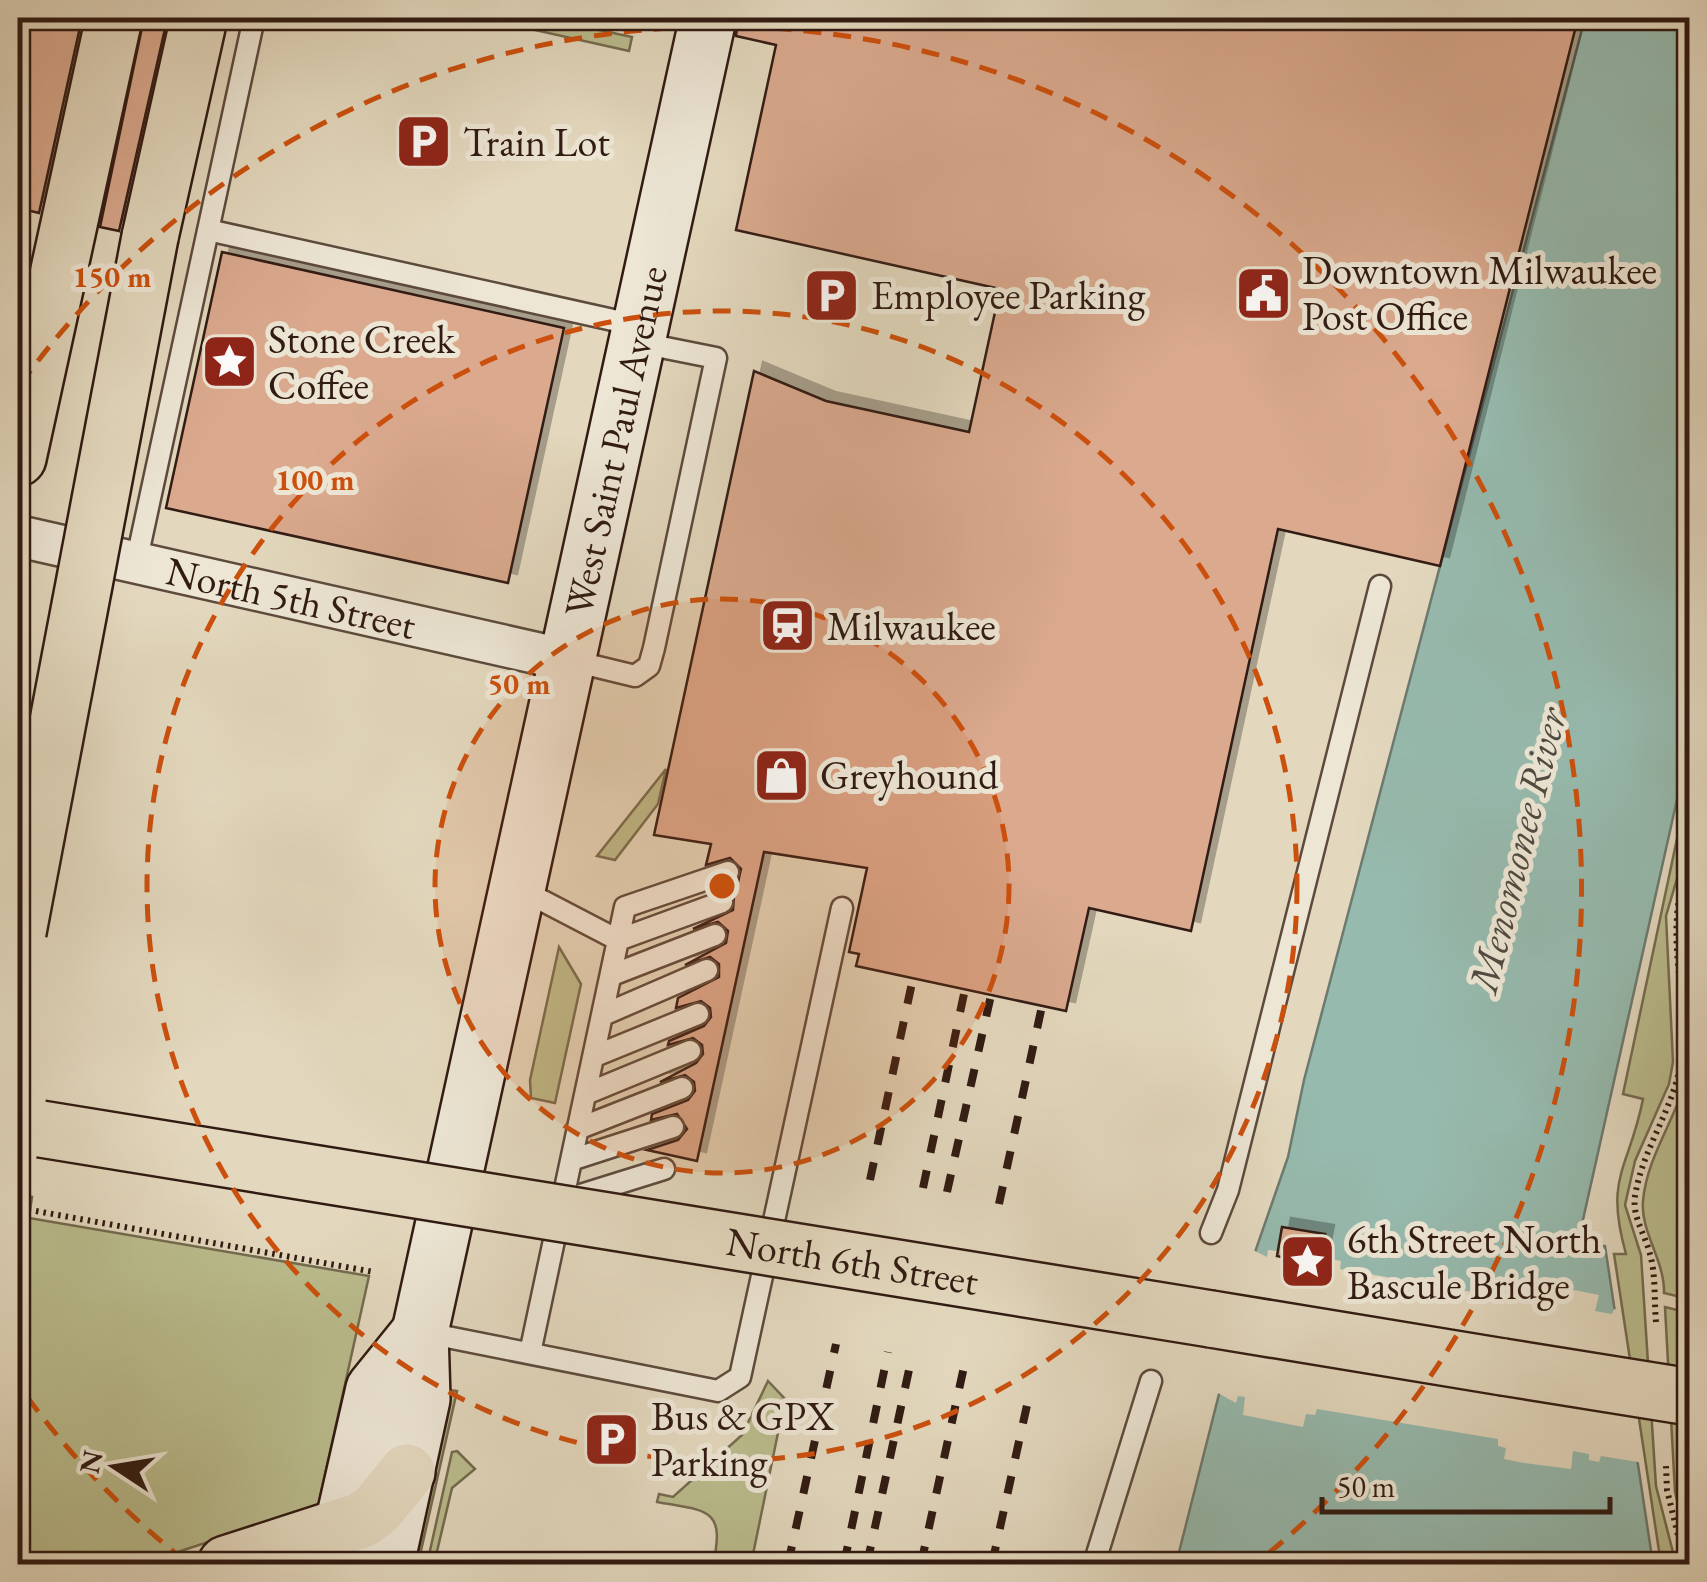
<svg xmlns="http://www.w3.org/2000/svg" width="1707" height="1582" font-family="'EB Garamond',serif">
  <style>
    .green { fill: #babc8d; stroke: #756b50; stroke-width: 2.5 }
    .water { fill: #96baae; stroke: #6d7a70; stroke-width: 2.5 }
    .pier { fill: #e3d8be }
    .building { fill: #daa98e; stroke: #301a12; stroke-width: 2.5; filter: url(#shadow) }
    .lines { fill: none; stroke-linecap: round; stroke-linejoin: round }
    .lane-casing { stroke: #5d4a3d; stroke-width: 25 }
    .street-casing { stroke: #5d4a3d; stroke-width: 45 }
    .secondary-casing { stroke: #301a12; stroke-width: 60 }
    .primary-casing { stroke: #301a12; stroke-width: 60 }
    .highway-casing { stroke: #301a12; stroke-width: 60 }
    .path { stroke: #301a12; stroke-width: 6; stroke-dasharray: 2.5 5; stroke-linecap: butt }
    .lane { stroke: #ede6d5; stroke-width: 20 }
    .street { stroke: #ede6d5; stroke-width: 40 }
    .secondary { stroke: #ede6d5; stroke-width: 55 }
    .primary { stroke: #e3d8be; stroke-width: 55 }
    .highway { stroke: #e3d8be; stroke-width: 55 }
    .rail { stroke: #301a12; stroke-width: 8; stroke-dasharray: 18 18; stroke-linecap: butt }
    .primary-bridge-casing { stroke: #301a12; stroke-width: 60; stroke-linecap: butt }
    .highway-bridge-casing { stroke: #301a12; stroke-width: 60; stroke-linecap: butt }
    .primary-bridge { stroke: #e3d8be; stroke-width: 55 }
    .highway-bridge { stroke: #e3d8be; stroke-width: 55 }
    .ring { fill: none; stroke: #cc500d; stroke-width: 5; stroke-dasharray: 18 12 }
    .labels { text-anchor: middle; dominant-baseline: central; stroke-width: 10; stroke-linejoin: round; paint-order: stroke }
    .poi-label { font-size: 40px; fill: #301a12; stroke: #ede6d5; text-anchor: start }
    .street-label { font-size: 40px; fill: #301a12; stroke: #ede6d5 }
    .water-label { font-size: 42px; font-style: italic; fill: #4f4a41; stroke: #ede6d5 }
    .centre { fill: #cc500d; stroke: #ede6d5; stroke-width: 5 }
    .ring-label { font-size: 30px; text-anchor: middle; font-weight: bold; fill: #cc500d; stroke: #ede6d5; stroke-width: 10; stroke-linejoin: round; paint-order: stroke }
  </style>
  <defs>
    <filter id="shadow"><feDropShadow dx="9" dy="-9" stdDeviation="0" flood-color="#0004"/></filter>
  </defs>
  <rect width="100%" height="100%" fill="#e3d8be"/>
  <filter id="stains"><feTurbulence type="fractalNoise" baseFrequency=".002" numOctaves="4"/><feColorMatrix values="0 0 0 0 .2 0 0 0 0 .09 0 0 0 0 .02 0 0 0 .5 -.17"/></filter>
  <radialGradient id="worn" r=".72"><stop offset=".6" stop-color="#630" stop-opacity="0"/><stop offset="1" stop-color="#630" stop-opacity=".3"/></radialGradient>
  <path class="green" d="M 481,18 L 543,18 L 632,37 L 629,51 Z
    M 666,769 L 658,804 L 615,860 L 597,856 Z
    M 1689,782 L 1689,838 L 1666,916 L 1673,1062 L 1669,1084 L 1635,1161 L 1625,1205 L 1641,1255 L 1656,1486 L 1676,1564 L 1661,1564 L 1614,1254 L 1626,1254 C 1604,1176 1629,1170 1643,1099 L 1623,1094 Z
    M 1689,880 L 1689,1006 L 1681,952 Z
    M 559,947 L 581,984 L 555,1103 L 531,1098 L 530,1080 Z
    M 1689,1066 L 1689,1299 L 1664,1293 C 1665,1261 1640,1231 1643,1201 C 1647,1153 1681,1113 1689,1066 Z
    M 18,1196 L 32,1197 L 29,1218 L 369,1276 L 318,1506 L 141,1564 L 18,1564 Z
    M 1665,1307 L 1689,1313 L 1689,1548 L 1675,1492 Z
    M 768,1381 L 785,1399 L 751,1564 L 713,1564 C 726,1507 706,1511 657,1502 L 659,1494 L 673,1497 L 742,1435 Z
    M 449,1390 L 457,1391 L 418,1564 L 410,1564 Z
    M 457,1451 L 475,1469 L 452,1488 L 434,1564 L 427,1564 L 452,1452 Z"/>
  <path class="water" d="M 1585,18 L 1689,18 L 1689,746 L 1578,1242 L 1605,1246 L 1653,1564 L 1176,1564 L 1255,1252 L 1288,1157 L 1304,1080 Z"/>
  <path class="pier" d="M 1281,1229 L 1324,1234 L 1330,1259 L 1341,1261 L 1340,1269 L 1520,1300 L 1522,1291 L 1532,1292 L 1534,1282 L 1599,1295 L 1595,1311 L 1612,1314 L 1614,1309 L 1620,1310 L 1644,1463 L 1601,1456 L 1599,1462 L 1589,1460 L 1589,1454 L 1573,1451 L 1571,1469 L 1524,1463 L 1504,1459 L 1506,1448 L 1498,1446 L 1498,1439 L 1317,1409 L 1315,1415 L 1306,1414 L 1303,1427 L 1243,1415 L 1245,1397 L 1238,1396 L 1236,1403 L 1216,1392 L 1251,1249 L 1267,1257 L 1268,1250 L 1277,1251 Z"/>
  <path class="building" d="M 18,18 L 82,18 L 39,213 L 18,208 Z
    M 144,18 L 167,20 L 119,231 L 100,227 Z
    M 738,18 L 1578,18 L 1440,566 L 1278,529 L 1191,931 L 1089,908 L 1066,1011 L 856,966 L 859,954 L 849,952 L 867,868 L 764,852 L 697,1161 L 647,1150 L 678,1140 L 687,1129 L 677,1114 L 651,1120 L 652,1114 L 688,1100 L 695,1091 L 694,1082 L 685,1075 L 660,1082 L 696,1063 L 703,1054 L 702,1045 L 693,1038 L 668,1045 L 669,1041 L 704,1026 L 711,1017 L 710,1008 L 701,1001 L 676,1008 L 678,998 L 719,977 L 719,964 L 710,957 L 685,965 L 726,943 L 728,931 L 718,922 L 693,929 L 733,910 L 734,896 L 722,889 L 738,882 L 741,869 L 730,858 L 706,865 L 711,844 L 654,835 L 754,371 L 826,401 L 969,432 L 1000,289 L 736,230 L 776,45 L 736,36 Z
    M 222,252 L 564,328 L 508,583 L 166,508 Z
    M 1282,1227 L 1325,1234 L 1319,1265 L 1277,1256 Z"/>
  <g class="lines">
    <defs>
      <path id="lane" d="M 208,230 L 640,326
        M 136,563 L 254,18
        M 569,660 L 635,676 L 649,666 L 654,648 L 716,358 L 641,343
        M 520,889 L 618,940 L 530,1353
        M 618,940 L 625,907 L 728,872
        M 618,940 L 722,902
        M 612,975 L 715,935
        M 603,1015 L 707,970
        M 595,1056 L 698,1014
        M 588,1093 L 690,1051
        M 580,1128 L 682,1088
        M 574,1159 L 673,1127
        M 571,1198 L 664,1169
        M 1211,1233 L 1228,1190 L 1380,586
        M 422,1332 L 718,1391 L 740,1377 L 842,908
        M 1094,1564 L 1151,1381"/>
      <g id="street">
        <path id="s1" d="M 18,536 L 567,660"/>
      </g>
      <g id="secondary">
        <path d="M 334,1564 L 374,1389 L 420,1332"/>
        <path id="s2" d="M 386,1564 L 422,1399 L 420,1332 L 708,18"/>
      </g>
      <path id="primary" d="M 1211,1319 L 1503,1367"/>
      <path id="highway" d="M 150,237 L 199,18
        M 18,458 L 114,18
        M 226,1564 L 362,1520 L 377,1509 L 407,1472"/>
    </defs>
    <use href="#lane" class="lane-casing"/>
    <use href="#street" class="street-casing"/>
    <use href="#secondary" class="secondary-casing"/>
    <use href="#primary" class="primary-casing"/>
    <use href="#highway" class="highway-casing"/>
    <path class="path" d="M 36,1211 L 374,1272
      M 1656,1322 C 1654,1301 1656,1275 1650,1254 C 1645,1234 1632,1217 1635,1196 C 1643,1145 1678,1104 1682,1052 C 1687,976 1662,936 1690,855
      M 1666,1466 L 1667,1490 L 1685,1564"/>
    <use href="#lane" class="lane"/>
    <use href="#street" class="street"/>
    <use href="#secondary" class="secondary"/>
    <use href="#primary" class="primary"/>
    <use href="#highway" class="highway"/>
    <path class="rail" d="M 870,1180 L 913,978
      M 923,1188 L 965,989
      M 947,1192 L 991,995
      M 999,1204 L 1042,1006
      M 788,1564 L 836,1344
      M 844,1564 L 888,1352
      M 867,1564 L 912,1356
      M 921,1564 L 965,1362
      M 992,1564 L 1029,1396"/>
    <defs>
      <g id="primary-bridge">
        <path id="s3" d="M 41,1129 L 1211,1319"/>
        <path d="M 1503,1367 L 1690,1397"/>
      </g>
      <path id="highway-bridge" d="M 18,932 L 150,237"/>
    </defs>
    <use href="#primary-bridge" class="primary-bridge-casing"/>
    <use href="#highway-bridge" class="highway-bridge-casing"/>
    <use href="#primary-bridge" class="primary-bridge"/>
    <use href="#highway-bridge" class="highway-bridge"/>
  </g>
  <circle cx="722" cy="886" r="287" fill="#cc500d" fill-opacity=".12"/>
  <g class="ring">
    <circle cx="722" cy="886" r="287"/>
    <circle cx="722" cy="886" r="575"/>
    <path d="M185 1561A862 862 0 0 1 20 1387M20 385A862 862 0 1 1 1259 1561"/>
  </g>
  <defs>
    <symbol id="parking-square" viewBox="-11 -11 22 22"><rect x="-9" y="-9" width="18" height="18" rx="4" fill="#8f2418" stroke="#ede6d5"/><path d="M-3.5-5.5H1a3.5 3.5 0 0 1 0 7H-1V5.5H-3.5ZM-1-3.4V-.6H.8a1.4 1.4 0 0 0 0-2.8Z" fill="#fff"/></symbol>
    <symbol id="civic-square" viewBox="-11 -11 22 22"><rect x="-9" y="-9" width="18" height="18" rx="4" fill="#8f2418" stroke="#ede6d5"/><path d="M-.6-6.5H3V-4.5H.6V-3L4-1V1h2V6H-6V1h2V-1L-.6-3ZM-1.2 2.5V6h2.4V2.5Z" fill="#fff"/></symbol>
    <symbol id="sight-square" viewBox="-11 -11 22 22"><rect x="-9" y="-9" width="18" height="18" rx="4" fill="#8f2418" stroke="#ede6d5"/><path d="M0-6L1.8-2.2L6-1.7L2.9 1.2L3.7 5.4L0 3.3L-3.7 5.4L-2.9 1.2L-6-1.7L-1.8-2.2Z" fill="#fff"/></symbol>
    <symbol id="station-square" viewBox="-11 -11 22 22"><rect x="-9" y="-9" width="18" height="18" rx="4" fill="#8f2418" stroke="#ede6d5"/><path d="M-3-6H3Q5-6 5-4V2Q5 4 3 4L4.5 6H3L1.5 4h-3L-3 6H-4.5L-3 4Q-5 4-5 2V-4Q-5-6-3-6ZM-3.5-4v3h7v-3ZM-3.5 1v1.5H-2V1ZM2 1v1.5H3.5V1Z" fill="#fff"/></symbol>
    <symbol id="shop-square" viewBox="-11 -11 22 22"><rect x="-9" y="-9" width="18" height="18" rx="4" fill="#8f2418" stroke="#ede6d5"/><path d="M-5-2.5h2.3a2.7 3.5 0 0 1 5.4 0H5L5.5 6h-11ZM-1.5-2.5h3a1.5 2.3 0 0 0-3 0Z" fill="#fff"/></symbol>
  </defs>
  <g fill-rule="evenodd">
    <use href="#parking-square" x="392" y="110" width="63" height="63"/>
    <use href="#civic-square" x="1232" y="262" width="63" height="63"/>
    <use href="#parking-square" x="800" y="264" width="63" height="63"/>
    <use href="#sight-square" x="198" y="330" width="63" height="63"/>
    <use href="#station-square" x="756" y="594" width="63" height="63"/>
    <use href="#shop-square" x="750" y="744" width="63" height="63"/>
    <use href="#sight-square" x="1276" y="1230" width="63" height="63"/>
    <use href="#parking-square" x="580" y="1408" width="63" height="63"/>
  </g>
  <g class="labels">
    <g class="poi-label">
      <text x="463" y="142">Train Lot</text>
      <text x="1302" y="270">Downtown Milwaukee<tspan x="1302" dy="46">Post Office</tspan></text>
      <text x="871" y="295">Employee Parking</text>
      <text x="268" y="339">Stone Creek<tspan x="268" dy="46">Coffee</tspan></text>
      <text x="827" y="626">Milwaukee</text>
      <text x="820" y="775">Greyhound</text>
      <text x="1347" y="1239">6th Street North<tspan x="1347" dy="46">Bascule Bridge</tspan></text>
      <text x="651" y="1416">Bus &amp; GPX<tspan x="651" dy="46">Parking</tspan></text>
    </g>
    <g class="street-label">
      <text stroke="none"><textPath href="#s2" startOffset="1148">West Saint Paul Avenue</textPath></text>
      <text stroke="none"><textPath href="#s1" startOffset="280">North 5th Street</textPath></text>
      <text stroke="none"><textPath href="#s3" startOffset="822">North 6th Street</textPath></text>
    </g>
    <g class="water-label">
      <text transform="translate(1517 850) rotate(-76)">Menomonee River</text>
    </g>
  </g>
  <circle cx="722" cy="886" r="15" class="centre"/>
  <g class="ring-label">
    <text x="112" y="287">150 m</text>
    <text x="315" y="490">100 m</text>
    <text x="519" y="694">50 m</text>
  </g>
  <rect width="1707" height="1582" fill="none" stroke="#e3d8be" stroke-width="60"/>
  <rect x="20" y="20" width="1667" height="1542" fill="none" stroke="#301a12" stroke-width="5"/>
  <rect x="30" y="30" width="1647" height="1522" fill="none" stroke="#301a12" stroke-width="2.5"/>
  <g transform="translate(115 1467) rotate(282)" stroke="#ede6d5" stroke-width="8" paint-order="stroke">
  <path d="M0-8L18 38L0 25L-18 38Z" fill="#301a12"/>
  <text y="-15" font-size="28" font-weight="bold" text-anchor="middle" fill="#301a12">N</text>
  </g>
  <path d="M1322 1497v15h288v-15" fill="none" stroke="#301a12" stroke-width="5"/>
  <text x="1337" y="1497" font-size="30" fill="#301a12" stroke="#ede6d5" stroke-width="8" paint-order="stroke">50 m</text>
  <rect width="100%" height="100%" filter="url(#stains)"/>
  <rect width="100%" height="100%" fill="url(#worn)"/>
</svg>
